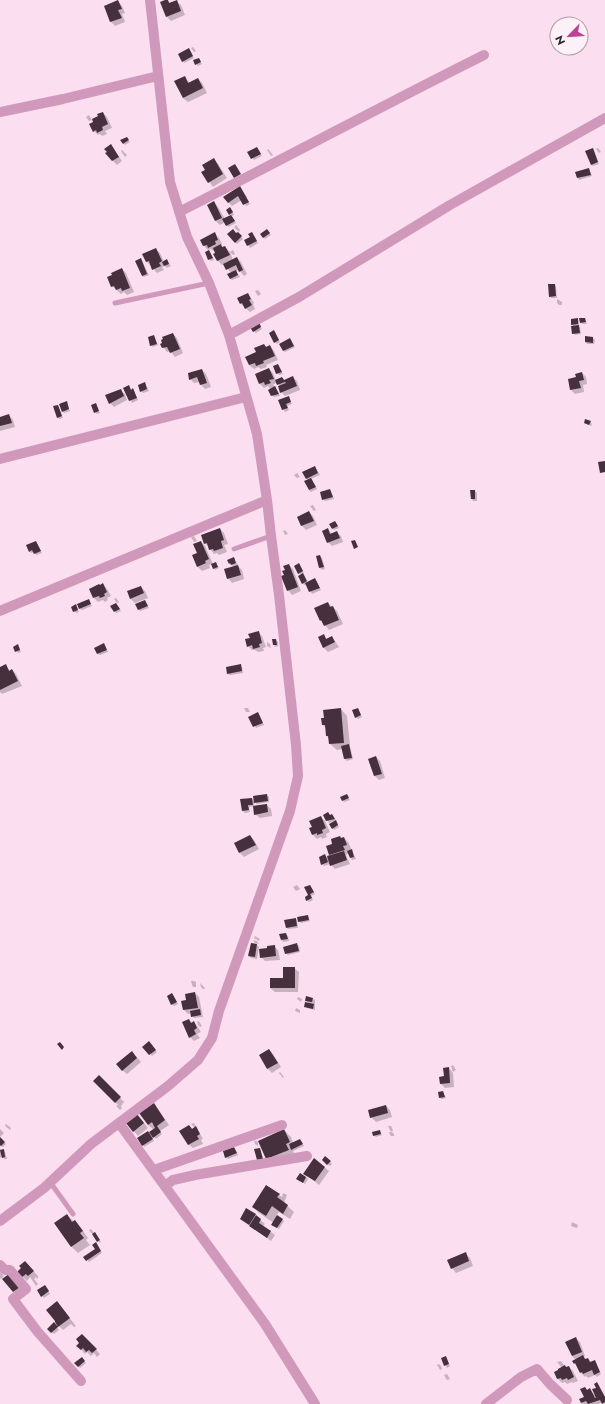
<svg xmlns="http://www.w3.org/2000/svg" width="605" height="1404" font-family="Jost,sans-serif">
  <style>
    .shadow { fill: #0003 }
    .building { fill: #46303d }
    .lines { fill: none; stroke-linecap: round; stroke-linejoin: round }
    .service { stroke: #d099bb; stroke-width: 5 }
    .minor { stroke: #d099bb; stroke-width: 10 }
  </style>
  <rect width="100%" height="100%" fill="#fbdeef"/>
  <path class="shadow" d="M 167,0 L 170,3 L 176,1 L 181,5 L 185,15 L 171,21 L 167,17 Z
    M 118,1 L 122,6 L 125,13 L 122,14 L 125,22 L 115,26 L 111,22 L 105,7 Z
    M 193,47 L 196,51 L 194,52 L 191,48 Z
    M 189,50 L 194,58 L 184,63 L 183,61 Z
    M 199,59 L 202,64 L 198,66 L 196,64 Z
    M 185,77 L 190,83 L 198,79 L 202,83 L 207,93 L 188,102 L 183,98 L 176,82 Z
    M 103,113 L 107,117 L 112,128 L 105,131 L 107,134 L 102,136 L 100,134 L 98,135 L 94,131 Z
    M 89,115 L 92,120 L 89,121 L 86,117 Z
    M 128,140 L 130,142 L 125,145 L 124,144 Z
    M 111,145 L 122,161 L 117,165 L 110,158 L 108,152 Z
    M 598,148 L 601,152 L 599,153 L 596,149 Z
    M 268,149 L 273,155 L 271,156 L 267,150 Z
    M 122,150 L 127,155 L 125,157 L 121,151 Z
    M 259,150 L 262,156 L 254,160 L 249,153 Z
    M 594,151 L 599,164 L 593,166 L 591,164 Z
    M 213,159 L 218,164 L 227,178 L 213,187 L 202,172 L 206,170 Z
    M 589,169 L 592,176 L 579,180 L 578,178 Z
    M 239,187 L 247,197 L 246,197 L 250,204 L 246,206 L 242,200 L 232,206 L 228,202 Z
    M 214,202 L 218,207 L 225,219 L 231,216 L 227,210 L 232,210 L 234,215 L 232,216 L 236,223 L 228,227 L 225,222 L 220,225 L 216,221 L 208,205 Z
    M 236,225 L 240,230 L 239,232 L 234,227 Z
    M 269,232 L 271,235 L 265,239 L 261,234 Z
    M 238,233 L 243,239 L 237,244 L 228,234 L 236,234 Z
    M 252,233 L 258,243 L 250,248 L 245,240 L 251,237 Z
    M 215,234 L 219,238 L 222,244 L 220,245 L 223,248 L 225,247 L 230,252 L 233,250 L 235,254 L 233,255 L 230,252 L 233,260 L 237,258 L 241,262 L 247,274 L 244,276 L 239,270 L 236,271 L 240,277 L 232,280 L 231,279 L 231,273 L 224,264 L 222,265 L 218,261 L 215,254 L 217,253 L 215,250 L 213,251 L 211,249 L 208,250 L 204,246 L 201,240 Z
    M 156,249 L 160,253 L 164,262 L 167,260 L 171,266 L 167,268 L 165,266 L 162,267 L 164,270 L 157,273 L 147,262 L 144,255 Z
    M 209,251 L 214,260 L 211,261 L 209,259 Z
    M 142,261 L 149,275 L 144,277 L 142,276 Z
    M 122,269 L 126,273 L 134,292 L 127,295 L 124,292 L 121,294 L 112,286 Z
    M 555,285 L 556,287 L 557,298 L 551,298 L 550,296 Z
    M 258,290 L 261,294 L 258,296 L 255,291 Z
    M 248,294 L 254,303 L 253,304 L 255,309 L 250,312 L 241,304 L 239,299 Z
    M 557,299 L 562,302 L 562,305 L 559,305 L 557,303 Z
    M 577,319 L 579,321 L 579,325 L 578,326 L 580,328 L 581,334 L 575,335 L 573,333 L 574,327 L 572,324 Z
    M 585,319 L 587,324 L 583,324 L 581,323 Z
    M 259,323 L 262,329 L 256,333 L 254,331 Z
    M 274,331 L 280,342 L 277,344 L 275,342 Z
    M 173,334 L 177,338 L 183,353 L 175,357 L 170,351 L 167,352 L 161,344 Z
    M 154,336 L 158,345 L 153,347 L 151,345 Z
    M 593,338 L 595,340 L 594,344 L 587,344 L 586,342 Z
    M 290,340 L 295,347 L 285,352 L 284,351 Z
    M 264,345 L 267,348 L 270,346 L 274,351 L 278,360 L 266,365 L 267,367 L 261,369 L 258,367 L 254,369 L 249,365 Z
    M 278,365 L 283,374 L 279,375 L 277,373 Z
    M 269,369 L 273,373 L 276,381 L 282,378 L 284,381 L 292,377 L 297,381 L 300,390 L 285,396 L 281,392 L 280,386 L 278,383 L 273,384 L 280,396 L 274,397 L 272,395 L 271,390 L 268,386 L 264,388 L 260,384 Z
    M 202,370 L 206,374 L 211,387 L 205,389 L 201,385 L 200,382 L 194,383 L 190,379 Z
    M 582,373 L 586,377 L 587,384 L 583,385 L 584,392 L 575,394 L 571,390 L 569,379 L 577,378 Z
    M 145,383 L 149,391 L 143,393 L 141,391 Z
    M 124,388 L 131,390 L 133,390 L 138,400 L 132,403 Z
    M 120,390 L 125,394 L 127,400 L 114,407 L 110,403 Z
    M 288,397 L 292,404 L 287,406 L 289,410 L 285,412 L 279,401 Z
    M 66,402 L 70,411 L 64,413 L 63,411 Z
    M 96,404 L 100,413 L 97,414 L 95,412 Z
    M 58,406 L 63,418 L 59,419 L 58,417 Z
    M 9,415 L 13,420 L 15,427 L 0,431 L 0,418 Z
    M 590,422 L 592,424 L 591,426 L 585,423 Z
    M 315,467 L 320,475 L 311,479 L 317,489 L 311,492 L 309,490 L 309,480 L 306,478 Z
    M 297,473 L 300,477 L 297,478 L 294,475 Z
    M 330,490 L 334,499 L 325,501 L 323,499 Z
    M 475,491 L 477,493 L 477,501 L 473,501 L 472,499 Z
    M 313,505 L 316,510 L 314,511 L 310,506 Z
    M 309,512 L 313,516 L 317,525 L 306,530 L 302,526 L 298,517 Z
    M 335,522 L 339,528 L 334,530 L 333,528 Z
    M 220,529 L 224,533 L 228,544 L 224,545 L 227,552 L 219,555 L 217,553 L 214,554 L 205,543 Z
    M 328,529 L 332,534 L 336,532 L 341,536 L 343,542 L 332,546 L 328,542 Z
    M 285,530 L 288,534 L 285,535 L 283,531 Z
    M 194,536 L 197,541 L 194,542 L 191,537 Z
    M 36,542 L 42,553 L 36,555 L 34,552 L 31,553 L 30,551 Z
    M 201,542 L 205,546 L 213,564 L 215,563 L 219,568 L 215,570 L 212,564 L 209,565 L 210,568 L 202,571 L 198,567 L 193,556 L 199,553 Z
    M 320,556 L 322,558 L 325,569 L 322,570 L 320,568 L 317,557 Z
    M 234,559 L 238,565 L 237,565 L 242,570 L 244,579 L 232,583 L 228,578 L 234,567 L 230,563 Z
    M 299,564 L 304,573 L 302,574 L 308,583 L 315,580 L 321,590 L 312,594 L 307,584 L 304,585 L 303,583 L 301,575 L 299,573 Z
    M 289,565 L 293,569 L 301,591 L 292,595 L 288,590 L 285,576 L 286,570 Z
    M 103,584 L 107,589 L 111,596 L 107,598 L 108,600 L 105,602 L 103,600 L 98,602 L 94,598 L 100,586 Z
    M 141,587 L 145,591 L 148,598 L 135,603 L 130,598 Z
    M 116,598 L 119,602 L 117,603 L 114,599 Z
    M 88,600 L 92,606 L 82,610 L 80,609 Z
    M 145,601 L 149,608 L 140,611 L 138,609 Z
    M 328,603 L 337,611 L 343,624 L 329,630 L 321,620 Z
    M 116,604 L 121,611 L 116,613 L 115,611 Z
    M 76,606 L 79,612 L 76,613 L 74,611 Z
    M 258,632 L 262,636 L 266,647 L 263,648 L 264,651 L 258,652 L 255,650 L 252,650 L 248,646 L 251,639 Z
    M 324,636 L 328,640 L 332,637 L 339,647 L 328,652 L 324,648 L 319,638 Z
    M 276,640 L 278,642 L 278,646 L 275,647 L 274,645 Z
    M 267,642 L 270,644 L 271,648 L 267,646 Z
    M 105,646 L 108,652 L 100,655 L 98,654 Z
    M 14,647 L 19,647 L 21,652 L 18,653 Z
    M 240,665 L 242,667 L 243,673 L 230,675 L 228,674 Z
    M 6,666 L 10,671 L 12,670 L 16,674 L 22,686 L 2,694 L 0,692 L 0,668 Z
    M 244,708 L 248,708 L 250,712 L 246,712 Z
    M 341,709 L 347,716 L 350,746 L 353,759 L 347,761 L 345,759 L 343,749 L 337,750 L 330,744 L 330,739 L 327,736 L 326,728 L 323,725 Z
    M 358,709 L 362,717 L 358,719 L 356,717 Z
    M 259,715 L 264,725 L 256,728 L 250,717 Z
    M 376,757 L 380,761 L 385,778 L 379,780 L 375,776 Z
    M 267,795 L 269,797 L 269,802 L 257,804 L 254,801 L 254,806 L 266,804 L 271,809 L 272,816 L 260,818 L 255,814 L 254,806 L 249,807 L 250,812 L 245,813 L 243,811 L 252,799 L 255,802 Z
    M 346,795 L 350,800 L 344,802 L 343,801 Z
    M 324,815 L 332,815 L 336,820 L 329,823 Z
    M 321,817 L 325,821 L 330,832 L 326,834 L 327,837 L 322,839 L 321,837 L 317,839 L 313,835 L 313,827 Z
    M 337,823 L 339,827 L 334,830 L 333,828 Z
    M 250,836 L 254,840 L 259,849 L 244,857 L 240,853 Z
    M 344,838 L 348,842 L 356,859 L 352,860 L 349,853 L 346,855 L 350,864 L 335,869 L 330,864 L 324,866 L 322,864 L 325,856 L 327,857 L 332,856 L 330,854 L 333,844 Z
    M 297,885 L 300,889 L 296,891 L 293,887 Z
    M 310,886 L 315,894 L 311,896 L 313,900 L 309,902 L 307,900 L 309,896 Z
    M 308,916 L 310,921 L 301,923 L 299,921 Z
    M 295,919 L 297,921 L 298,928 L 288,929 L 287,928 Z
    M 286,934 L 288,936 L 289,941 L 283,942 L 282,940 L 281,935 Z
    M 255,936 L 260,939 L 259,941 L 254,938 Z
    M 253,940 L 257,941 L 259,944 L 255,943 Z
    M 257,945 L 259,947 L 257,959 L 251,958 L 249,956 Z
    M 297,945 L 299,946 L 300,952 L 288,955 L 286,953 Z
    M 274,946 L 278,950 L 280,960 L 265,961 L 261,957 Z
    M 294,968 L 299,972 L 298,992 L 275,992 L 270,988 L 284,979 Z
    M 191,981 L 194,981 L 196,982 L 196,987 L 193,987 L 192,985 Z
    M 200,983 L 204,987 L 205,989 L 203,989 L 201,987 Z
    M 195,993 L 199,997 L 203,1017 L 194,1018 L 191,1013 L 188,1014 L 184,1010 L 187,1001 Z
    M 172,994 L 178,1004 L 174,1006 L 172,1004 Z
    M 298,997 L 302,999 L 301,1002 L 297,999 Z
    M 313,999 L 315,1000 L 315,1010 L 307,1008 L 305,1006 L 309,1004 L 306,1000 Z
    M 296,1008 L 300,1010 L 300,1013 L 295,1011 Z
    M 188,1020 L 192,1023 L 194,1022 L 198,1027 L 201,1032 L 197,1034 L 200,1038 L 194,1041 L 190,1037 Z
    M 199,1021 L 200,1023 L 202,1026 L 200,1027 L 198,1025 L 197,1022 Z
    M 149,1043 L 157,1052 L 152,1056 L 144,1047 Z
    M 269,1050 L 273,1054 L 281,1067 L 272,1073 L 268,1069 L 260,1055 Z
    M 136,1056 L 141,1062 L 127,1074 L 122,1070 Z
    M 453,1065 L 456,1070 L 453,1072 L 451,1066 Z
    M 449,1068 L 453,1073 L 454,1087 L 445,1088 L 441,1084 Z
    M 280,1072 L 284,1077 L 283,1078 L 279,1073 Z
    M 99,1076 L 124,1102 L 121,1106 L 122,1108 L 120,1110 L 116,1106 L 118,1105 L 94,1081 Z
    M 443,1092 L 446,1098 L 442,1099 L 440,1098 Z
    M 154,1104 L 169,1125 L 160,1131 L 162,1134 L 156,1139 L 151,1132 L 154,1130 L 148,1125 Z
    M 386,1106 L 390,1110 L 392,1117 L 376,1122 L 371,1117 Z
    M 141,1119 L 148,1128 L 138,1136 L 127,1123 Z
    M 194,1123 L 203,1139 L 201,1140 L 203,1144 L 193,1148 L 188,1144 L 189,1126 L 193,1129 L 195,1128 L 191,1124 Z
    M 6,1124 L 11,1128 L 10,1130 L 5,1126 Z
    M 388,1126 L 391,1126 L 392,1128 L 393,1131 L 391,1131 L 394,1134 L 394,1136 L 391,1136 L 390,1135 L 389,1132 L 391,1132 Z
    M 0,1129 L 4,1133 L 0,1137 Z
    M 284,1130 L 291,1137 L 293,1143 L 300,1140 L 304,1146 L 293,1151 L 295,1156 L 266,1159 Z
    M 380,1131 L 382,1135 L 376,1137 L 374,1135 Z
    M 149,1134 L 154,1141 L 144,1147 L 143,1145 Z
    M 0,1138 L 6,1144 L 3,1147 L 0,1146 Z
    M 254,1140 L 258,1142 L 258,1146 L 255,1144 Z
    M 234,1148 L 238,1155 L 228,1159 L 226,1158 Z
    M 0,1149 L 5,1152 L 7,1159 L 4,1159 L 2,1156 L 0,1158 Z
    M 325,1158 L 332,1164 L 330,1166 L 323,1160 Z
    M 324,1167 L 329,1171 L 319,1185 L 305,1174 Z
    M 306,1177 L 308,1179 L 305,1184 L 297,1179 Z
    M 283,1193 L 287,1195 L 284,1203 L 294,1212 L 290,1219 L 279,1212 L 276,1216 L 284,1221 L 279,1229 L 273,1225 L 274,1223 L 259,1213 L 253,1207 L 279,1195 L 282,1197 Z
    M 67,1215 L 81,1228 L 88,1238 L 86,1240 L 90,1245 L 78,1253 L 72,1247 L 56,1223 Z
    M 255,1215 L 265,1224 L 263,1226 L 275,1235 L 271,1241 L 241,1218 Z
    M 572,1222 L 578,1225 L 577,1228 L 571,1226 Z
    M 91,1229 L 101,1242 L 100,1243 L 92,1233 L 91,1233 L 89,1230 Z
    M 97,1245 L 102,1253 L 89,1262 L 85,1257 L 96,1250 Z
    M 465,1253 L 470,1258 L 473,1266 L 456,1273 L 452,1268 Z
    M 25,1262 L 38,1276 L 38,1278 L 37,1279 L 36,1277 L 34,1279 L 38,1284 L 36,1286 L 30,1277 L 27,1281 L 18,1272 L 22,1268 Z
    M 0,1272 L 4,1276 L 1,1279 L 0,1278 Z
    M 47,1288 L 50,1294 L 44,1298 L 42,1296 Z
    M 57,1302 L 76,1326 L 74,1327 L 71,1324 L 63,1330 L 59,1326 Z
    M 54,1324 L 59,1330 L 54,1334 L 48,1329 Z
    M 575,1338 L 580,1342 L 585,1356 L 583,1357 L 586,1360 L 588,1359 L 591,1363 L 596,1363 L 601,1374 L 597,1377 L 595,1375 L 588,1378 L 586,1376 L 585,1377 L 581,1373 L 577,1365 L 573,1361 L 576,1360 L 572,1356 Z
    M 86,1339 L 100,1354 L 97,1357 L 94,1353 L 91,1356 L 87,1352 L 85,1354 L 78,1346 Z
    M 81,1358 L 86,1363 L 80,1368 L 76,1363 Z
    M 442,1359 L 447,1359 L 450,1366 L 447,1368 Z
    M 561,1361 L 566,1368 L 569,1367 L 573,1371 L 578,1381 L 573,1383 L 572,1382 L 567,1384 L 565,1382 L 562,1383 L 558,1379 L 555,1373 L 562,1368 L 557,1362 Z
    M 439,1364 L 441,1366 L 442,1369 L 440,1370 L 439,1368 L 437,1365 Z
    M 447,1374 L 450,1379 L 447,1380 L 444,1375 Z
    M 597,1384 L 605,1397 L 605,1404 L 602,1402 L 599,1404 L 583,1404 L 581,1403 L 585,1397 L 585,1388 L 588,1391 L 590,1390 L 595,1395 Z"/>
  <path class="building" d="M 118,0 L 122,9 L 118,10 L 122,18 L 110,22 L 104,6 Z
    M 165,0 L 168,0 L 169,3 L 177,0 L 181,11 L 166,17 L 160,2 Z
    M 189,48 L 193,56 L 182,62 L 178,54 Z
    M 199,58 L 201,62 L 195,65 L 193,60 Z
    M 185,76 L 188,83 L 198,78 L 203,88 L 183,98 L 174,81 Z
    M 103,112 L 108,124 L 102,127 L 103,130 L 97,133 L 96,130 L 93,132 L 89,124 L 93,122 L 92,119 L 98,116 L 97,114 Z
    M 127,137 L 129,140 L 123,144 L 120,140 Z
    M 111,144 L 119,157 L 112,161 L 105,153 L 107,152 L 104,149 Z
    M 257,147 L 261,154 L 251,159 L 247,152 Z
    M 593,148 L 598,162 L 591,165 L 585,151 Z
    M 214,158 L 223,174 L 208,183 L 201,172 L 205,170 L 202,165 Z
    M 235,164 L 241,174 L 234,178 L 228,168 Z
    M 589,168 L 591,175 L 577,178 L 575,172 Z
    M 240,186 L 249,202 L 243,205 L 238,196 L 228,203 L 223,197 Z
    M 214,201 L 222,218 L 215,221 L 207,205 Z
    M 230,207 L 233,212 L 229,215 L 226,210 Z
    M 231,215 L 235,221 L 226,226 L 222,219 Z
    M 233,229 L 236,233 L 238,232 L 242,236 L 235,243 L 227,234 Z
    M 267,229 L 270,233 L 263,238 L 260,234 Z
    M 215,232 L 218,240 L 215,241 L 216,244 L 208,248 L 207,245 L 203,246 L 200,240 Z
    M 252,232 L 257,241 L 247,246 L 244,240 L 250,237 L 248,234 Z
    M 221,244 L 222,247 L 225,246 L 230,255 L 217,261 L 213,254 L 215,253 L 213,248 Z
    M 156,248 L 162,261 L 159,263 L 161,266 L 152,270 L 149,261 L 146,262 L 142,254 Z
    M 209,250 L 213,258 L 208,260 L 205,252 Z
    M 237,257 L 243,270 L 239,272 L 236,265 L 226,270 L 223,264 Z
    M 141,258 L 147,274 L 142,276 L 135,261 Z
    M 167,259 L 169,264 L 164,266 L 162,262 Z
    M 122,268 L 130,288 L 122,291 L 121,288 L 116,290 L 114,286 L 111,287 L 107,277 L 112,275 L 111,273 Z
    M 236,270 L 238,275 L 230,279 L 227,274 Z
    M 548,284 L 555,284 L 556,296 L 549,297 Z
    M 248,293 L 251,299 L 249,300 L 252,305 L 245,309 L 242,303 L 240,304 L 237,298 Z
    M 578,318 L 578,324 L 571,325 L 571,319 Z
    M 579,318 L 585,318 L 586,322 L 580,323 Z
    M 259,322 L 261,327 L 253,332 L 250,327 Z
    M 579,325 L 580,333 L 572,334 L 571,326 Z
    M 274,330 L 279,340 L 274,343 L 269,333 Z
    M 173,333 L 180,349 L 170,353 L 167,347 L 162,348 L 160,344 L 162,343 L 161,340 L 163,339 L 162,337 Z
    M 154,335 L 157,344 L 150,346 L 148,337 Z
    M 585,336 L 593,337 L 593,343 L 585,342 Z
    M 290,338 L 294,346 L 283,351 L 279,344 Z
    M 264,344 L 266,347 L 270,345 L 275,356 L 263,361 L 264,363 L 256,366 L 255,363 L 249,365 L 245,357 L 256,352 L 254,348 Z
    M 278,364 L 282,372 L 276,374 L 273,366 Z
    M 269,368 L 274,379 L 269,380 L 271,383 L 265,385 L 264,382 L 259,384 L 255,374 Z
    M 202,369 L 207,383 L 200,385 L 197,377 L 189,380 L 188,373 Z
    M 582,372 L 584,380 L 579,381 L 581,388 L 570,390 L 568,379 L 576,377 L 575,374 Z
    M 293,376 L 297,386 L 280,393 L 278,386 L 286,383 L 285,382 L 277,385 L 275,380 L 282,377 L 284,380 Z
    M 145,382 L 147,389 L 140,392 L 138,385 Z
    M 129,385 L 131,390 L 133,388 L 137,398 L 129,401 L 123,388 Z
    M 275,386 L 279,394 L 271,396 L 268,390 Z
    M 121,389 L 124,396 L 109,404 L 105,395 Z
    M 289,396 L 291,402 L 286,404 L 288,408 L 282,410 L 278,400 Z
    M 67,401 L 69,409 L 62,412 L 59,404 Z
    M 96,403 L 99,411 L 94,413 L 91,405 Z
    M 58,405 L 62,416 L 57,418 L 53,406 Z
    M 9,414 L 12,423 L 0,426 L 0,417 Z
    M 585,419 L 591,421 L 589,425 L 584,423 Z
    M 605,461 L 605,472 L 600,473 L 598,462 Z
    M 315,466 L 318,473 L 306,479 L 302,472 Z
    M 311,478 L 316,487 L 309,490 L 304,481 Z
    M 330,489 L 333,497 L 322,500 L 320,492 Z
    M 470,490 L 475,490 L 475,499 L 471,499 Z
    M 309,511 L 314,521 L 301,526 L 297,517 Z
    M 335,521 L 338,526 L 332,529 L 329,524 Z
    M 220,528 L 224,540 L 221,541 L 223,548 L 214,551 L 213,549 L 209,550 L 207,543 L 204,544 L 201,535 Z
    M 328,528 L 330,534 L 337,531 L 340,538 L 327,543 L 322,531 Z
    M 355,540 L 358,547 L 354,549 L 351,541 Z
    M 36,541 L 41,551 L 34,554 L 32,550 L 29,552 L 26,545 Z
    M 201,541 L 209,559 L 205,561 L 206,563 L 197,567 L 192,555 L 197,553 L 193,544 Z
    M 320,555 L 324,567 L 319,568 L 316,556 Z
    M 234,557 L 236,563 L 231,565 L 230,563 L 229,564 L 227,560 Z
    M 216,562 L 218,567 L 213,569 L 211,564 Z
    M 299,563 L 303,571 L 298,574 L 294,566 Z
    M 289,564 L 298,587 L 287,591 L 281,576 L 284,575 L 282,571 L 285,570 L 283,566 Z
    M 238,565 L 241,575 L 227,579 L 224,569 Z
    M 303,573 L 307,581 L 302,584 L 298,576 Z
    M 315,578 L 320,588 L 309,592 L 305,583 Z
    M 103,583 L 107,592 L 104,594 L 105,596 L 100,598 L 99,596 L 93,598 L 89,589 L 99,584 L 100,585 Z
    M 141,586 L 144,593 L 130,599 L 127,591 Z
    M 89,599 L 91,604 L 79,609 L 77,604 Z
    M 145,600 L 148,606 L 138,610 L 135,604 Z
    M 328,602 L 330,607 L 333,606 L 339,620 L 324,626 L 321,620 L 320,621 L 314,608 Z
    M 116,603 L 120,609 L 114,612 L 110,606 Z
    M 76,604 L 78,610 L 73,612 L 71,607 Z
    M 259,631 L 262,643 L 259,644 L 260,647 L 253,649 L 252,645 L 247,647 L 245,639 L 250,638 L 248,634 Z
    M 324,634 L 326,639 L 332,636 L 335,642 L 323,648 L 318,637 Z
    M 272,639 L 276,639 L 277,645 L 273,645 Z
    M 104,643 L 107,650 L 97,654 L 94,648 Z
    M 18,644 L 20,650 L 15,652 L 13,647 Z
    M 6,664 L 9,671 L 12,669 L 18,681 L 0,690 L 0,667 Z
    M 241,664 L 242,671 L 227,674 L 226,667 Z
    M 341,708 L 344,743 L 329,744 L 328,736 L 326,736 L 325,725 L 322,725 L 321,718 L 324,718 L 323,710 Z
    M 358,708 L 361,715 L 355,718 L 352,710 Z
    M 258,712 L 263,723 L 253,727 L 248,717 Z
    M 349,744 L 352,758 L 344,759 L 341,746 Z
    M 376,756 L 382,774 L 374,776 L 368,759 Z
    M 267,794 L 268,801 L 254,803 L 253,796 Z
    M 347,794 L 349,798 L 342,801 L 340,797 Z
    M 252,798 L 253,805 L 248,805 L 249,810 L 242,811 L 240,799 Z
    M 267,804 L 268,812 L 254,815 L 253,806 Z
    M 328,812 L 330,815 L 332,814 L 335,819 L 326,821 L 323,815 Z
    M 321,816 L 326,828 L 322,830 L 323,833 L 317,835 L 317,833 L 312,835 L 309,828 L 312,827 L 309,821 Z
    M 336,820 L 338,825 L 332,829 L 329,824 Z
    M 250,835 L 256,845 L 239,853 L 234,843 Z
    M 340,836 L 341,838 L 344,837 L 347,845 L 343,846 L 345,850 L 329,855 L 326,846 L 332,844 L 331,839 Z
    M 352,849 L 354,857 L 350,858 L 347,851 Z
    M 344,851 L 347,860 L 330,866 L 327,856 Z
    M 325,854 L 328,862 L 321,865 L 319,857 Z
    M 310,885 L 314,892 L 310,894 L 312,898 L 306,901 L 305,897 L 308,895 L 304,887 Z
    M 308,915 L 309,920 L 298,922 L 297,917 Z
    M 296,918 L 297,926 L 286,928 L 284,920 Z
    M 286,933 L 288,939 L 281,940 L 279,934 Z
    M 251,943 L 257,944 L 255,957 L 248,956 Z
    M 297,943 L 299,951 L 285,954 L 283,947 Z
    M 275,945 L 276,956 L 260,958 L 259,949 L 267,948 L 267,946 Z
    M 283,967 L 295,967 L 295,988 L 270,988 L 270,978 L 283,978 Z
    M 195,992 L 198,1008 L 183,1010 L 181,1001 L 186,1000 L 185,994 Z
    M 172,993 L 177,1002 L 171,1005 L 167,996 Z
    M 306,996 L 313,998 L 312,1002 L 305,1001 Z
    M 305,1002 L 314,1004 L 313,1009 L 304,1007 Z
    M 200,1009 L 201,1015 L 191,1017 L 190,1011 Z
    M 189,1019 L 191,1023 L 194,1021 L 197,1028 L 194,1030 L 196,1034 L 189,1038 L 182,1022 Z
    M 149,1041 L 156,1050 L 149,1055 L 142,1047 Z
    M 60,1042 L 64,1047 L 62,1050 L 57,1044 Z
    M 269,1049 L 278,1063 L 267,1069 L 259,1055 Z
    M 132,1051 L 137,1058 L 122,1071 L 116,1064 Z
    M 449,1067 L 450,1083 L 440,1084 L 439,1077 L 444,1076 L 443,1068 Z
    M 99,1075 L 121,1097 L 115,1103 L 93,1081 Z
    M 443,1091 L 445,1097 L 439,1098 L 438,1092 Z
    M 154,1103 L 165,1120 L 157,1126 L 161,1132 L 153,1138 L 149,1132 L 155,1128 L 152,1122 L 148,1125 L 139,1113 Z
    M 386,1105 L 388,1113 L 370,1118 L 368,1110 Z
    M 137,1114 L 144,1123 L 133,1132 L 126,1123 Z
    M 189,1125 L 192,1129 L 196,1126 L 200,1134 L 197,1136 L 199,1139 L 188,1145 L 179,1131 Z
    M 284,1129 L 290,1142 L 286,1144 L 289,1150 L 266,1159 L 258,1141 Z
    M 380,1130 L 381,1134 L 373,1136 L 372,1132 Z
    M 148,1131 L 153,1139 L 142,1146 L 137,1138 Z
    M 0,1137 L 5,1142 L 1,1146 L 0,1145 Z
    M 300,1139 L 303,1144 L 291,1150 L 289,1144 Z
    M 234,1147 L 237,1153 L 225,1158 L 223,1151 Z
    M 260,1148 L 263,1159 L 257,1160 L 254,1149 Z
    M 4,1149 L 5,1157 L 2,1158 L 0,1150 Z
    M 325,1156 L 331,1161 L 327,1165 L 322,1160 Z
    M 314,1158 L 325,1167 L 315,1181 L 303,1174 Z
    M 300,1173 L 306,1177 L 303,1183 L 296,1179 Z
    M 266,1185 L 280,1194 L 277,1197 L 288,1205 L 283,1214 L 272,1206 L 266,1216 L 252,1207 Z
    M 246,1208 L 256,1214 L 249,1225 L 240,1219 Z
    M 67,1214 L 72,1222 L 75,1220 L 83,1231 L 80,1233 L 84,1238 L 71,1247 L 54,1223 Z
    M 256,1215 L 261,1219 L 259,1223 L 271,1231 L 267,1238 L 249,1226 Z
    M 277,1215 L 283,1219 L 277,1228 L 271,1225 Z
    M 95,1232 L 100,1240 L 97,1242 L 92,1234 Z
    M 96,1242 L 101,1251 L 86,1261 L 83,1257 L 95,1249 L 92,1245 Z
    M 466,1252 L 469,1261 L 451,1269 L 447,1260 Z
    M 25,1261 L 34,1271 L 28,1276 L 26,1274 L 22,1277 L 17,1272 L 21,1268 L 19,1266 Z
    M 9,1274 L 19,1288 L 13,1292 L 2,1279 Z
    M 45,1285 L 49,1291 L 41,1297 L 37,1290 Z
    M 57,1301 L 70,1318 L 58,1327 L 55,1322 L 55,1321 L 46,1310 Z
    M 54,1322 L 58,1327 L 51,1333 L 47,1329 Z
    M 82,1334 L 97,1349 L 92,1353 L 89,1350 L 86,1352 L 83,1348 L 81,1350 L 76,1346 L 79,1343 L 76,1339 Z
    M 576,1337 L 582,1352 L 572,1356 L 565,1342 Z
    M 583,1355 L 585,1359 L 588,1358 L 590,1362 L 595,1360 L 600,1372 L 594,1375 L 592,1370 L 583,1374 L 582,1372 L 580,1373 L 575,1363 L 574,1364 L 572,1361 Z
    M 446,1356 L 449,1364 L 444,1366 L 441,1358 Z
    M 82,1357 L 85,1361 L 78,1367 L 74,1363 Z
    M 565,1365 L 566,1367 L 569,1366 L 574,1377 L 568,1380 L 567,1378 L 562,1380 L 561,1378 L 557,1379 L 554,1372 L 558,1370 L 558,1369 Z
    M 597,1382 L 605,1397 L 605,1402 L 602,1404 L 600,1400 L 588,1404 L 586,1401 L 581,1403 L 579,1399 L 584,1397 L 580,1389 L 585,1387 L 587,1390 L 590,1388 L 595,1398 L 596,1398 L 592,1389 L 596,1388 L 594,1384 Z"/>
  <g class="lines">
    <path class="service" d="M 115,303 L 209,283
      M 234,549 L 271,536
      M 50,1182 L 73,1214"/>
    <path class="minor" d="M 0,112 L 63,99 L 158,76
      M 179,212 C 281,160 382,106 484,55
      M 229,335 L 299,297 L 450,205 L 605,118
      M 0,459 L 246,397
      M 0,611 L 267,500
      M 119,1123 L 265,1324 L 315,1404
      M 154,1170 L 282,1125
      M 165,1186 L 173,1180 L 195,1175 L 307,1156
      M 0,1221 L 44,1188 L 91,1144 L 168,1086 L 198,1060 L 212,1038 L 219,1011 L 290,811 L 298,776 L 296,745 L 279,595 L 271,536 L 267,500 L 257,434 L 229,335 L 209,283 L 187,237 L 170,182 L 150,0
      M 0,1265 L 5,1270 L 10,1270 L 26,1289 L 13,1299 L 37,1331 L 81,1381
      M 486,1404 L 521,1377 L 537,1369 L 550,1384 L 567,1400"/>
  </g>
  <g transform="translate(569 36) rotate(245)"><circle r="19" fill="#fdf1f8" stroke="#ab9fa6"/>
  <path d="M0-3L7 15L0 10L-7 15Z" fill="#bd4397"/>
  <text y="-6" font-size="11" font-weight="bold" text-anchor="middle" fill="#2f252b">N</text>
  </g>
</svg>
